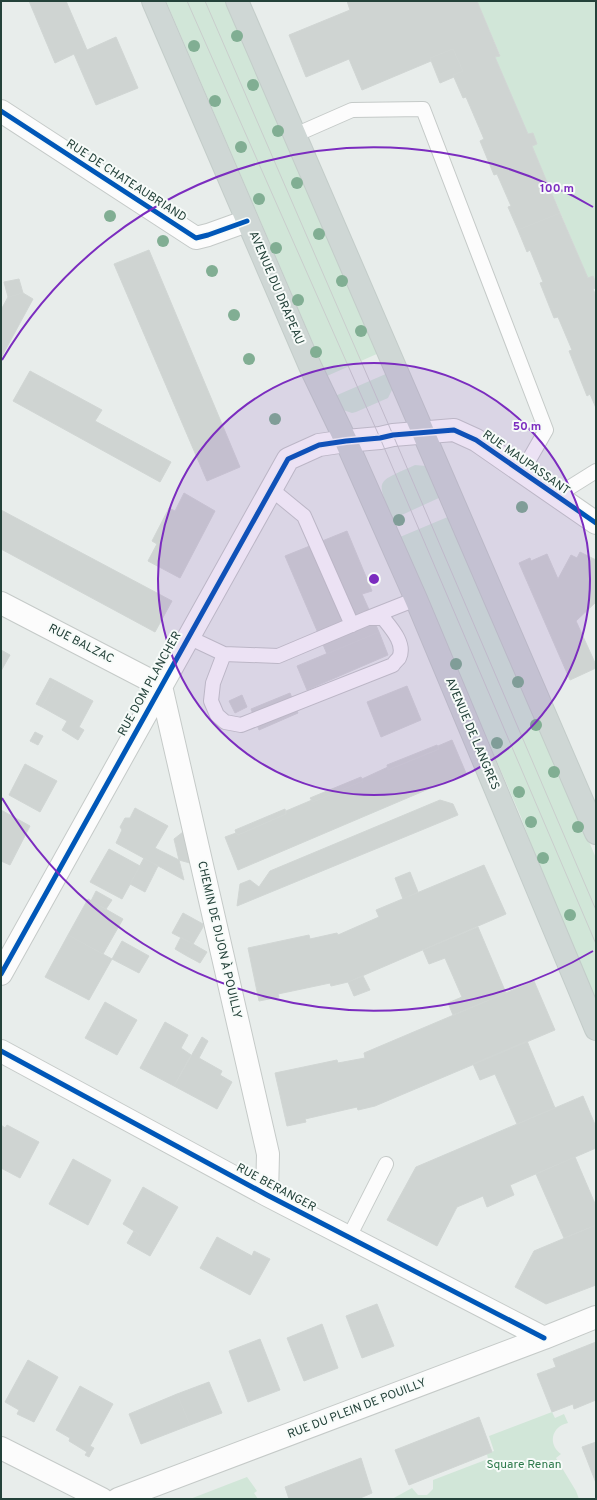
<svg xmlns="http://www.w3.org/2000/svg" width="597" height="1500" font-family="Overpass,sans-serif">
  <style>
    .green { fill: #d1e6d8 }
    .building { fill: #cfd4d2; stroke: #d1d6d4 }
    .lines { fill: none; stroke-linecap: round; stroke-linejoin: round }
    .service-casing { stroke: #c5cac8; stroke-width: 16 }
    .minor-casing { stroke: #c5cac8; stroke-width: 24 }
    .primary-casing { stroke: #c3ccc9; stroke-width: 24 }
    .service { stroke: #fcfcfc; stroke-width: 14 }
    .minor { stroke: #fcfcfc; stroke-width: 22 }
    .primary { stroke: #cfd7d5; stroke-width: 22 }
    .tram { stroke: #c9cdcc; stroke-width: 1 }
    .cycleway-casing { stroke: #f7fbf9; stroke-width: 8 }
    .cycleway { stroke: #0057b8; stroke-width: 5 }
    .tree { fill: #81ae93 }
    .ring { fill: none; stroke: #7b2cbf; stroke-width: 2 }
    .labels { text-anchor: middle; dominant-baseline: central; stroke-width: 4; stroke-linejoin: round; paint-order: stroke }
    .street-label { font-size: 12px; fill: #24423a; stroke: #f7fbf9 }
    .park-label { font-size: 12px; fill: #2d7a4b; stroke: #f7fbf9 }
    .centre { fill: #7b2cbf; stroke: #f7fbf9; stroke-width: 2 }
    .ring-label { font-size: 12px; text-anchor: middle; font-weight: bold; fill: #7b2cbf; stroke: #f7fbf9; stroke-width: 4; stroke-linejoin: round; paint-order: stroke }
  </style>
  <rect width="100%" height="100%" fill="#e8edeb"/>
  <path class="green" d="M 166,1 L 227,1 L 379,353 L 327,376 Z
    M 477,1 L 596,1 L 596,283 L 588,278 L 532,146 L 537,144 L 533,133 L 528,134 L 495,57 L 500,55 Z
    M 388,373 L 393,388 L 388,398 L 356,412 L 352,413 L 343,410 L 335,396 Z
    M 415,465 L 426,466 L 441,497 L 393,519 C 375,478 376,483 415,465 Z
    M 450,516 L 596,858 L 596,1001 L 539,866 L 521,817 L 400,537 Z
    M 552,1412 L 555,1418 L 564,1414 L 568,1423 C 552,1426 547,1444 561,1454 L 556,1458 L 576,1491 L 579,1499 L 392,1499 L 412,1488 L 418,1495 L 427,1495 L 433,1489 L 433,1480 L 488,1459 L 487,1454 L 494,1451 L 489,1436 Z
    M 247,1477 L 257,1491 L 254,1493 L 258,1499 L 190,1499 Z"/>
  <path class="building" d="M 29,1 L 66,1 L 87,50 L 116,37 L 138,88 L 96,105 L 74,54 L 55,63 Z
    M 347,1 L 477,1 L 500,56 L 495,57 L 528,134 L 533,133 L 537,144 L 532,146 L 560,213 L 518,230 L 508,207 L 511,206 L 497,174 L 494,175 L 480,141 L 484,139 L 466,97 L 463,98 L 453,75 L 463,71 L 453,49 L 430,58 L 431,61 L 362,90 L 349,59 L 306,77 L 289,35 L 350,10 Z
    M 453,49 L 463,71 L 453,75 L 454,77 L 440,83 L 430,58 Z
    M 560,213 L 588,278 L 593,276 L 596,283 L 596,288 L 593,289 L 596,296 L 596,408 L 590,394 L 587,396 L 569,351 L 572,350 L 558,317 L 554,318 L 540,283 L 543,282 L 530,250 L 527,252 L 518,230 Z
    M 149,250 L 240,467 L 207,481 L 114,264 Z
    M 19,279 L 23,293 L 8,297 L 4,282 Z
    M 23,293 L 33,299 L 1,358 L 1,310 L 8,297 Z
    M 30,371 L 102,410 L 95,421 L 171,462 L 160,482 L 13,401 Z
    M 184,493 L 215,511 L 180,578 L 148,561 L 157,544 L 152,541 L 169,508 L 175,511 Z
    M 1,510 L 172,601 L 155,632 L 1,549 Z
    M 347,531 L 372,591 L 362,594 L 379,632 L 327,654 L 285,556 Z
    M 580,552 L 596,560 L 596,602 L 576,621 L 596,665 L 596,668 L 570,680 L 519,563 L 530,558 L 531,561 L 547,554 L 558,579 L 571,555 L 577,558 Z
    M 379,632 L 388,655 L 307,690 L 297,666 Z
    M 1,650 L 10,655 L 1,671 Z
    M 50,678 L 56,681 L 42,707 L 36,704 Z
    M 56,681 L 93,701 L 79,727 L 84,730 L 78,740 L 62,730 L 67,721 L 42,707 Z
    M 407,686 L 421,720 L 381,737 L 367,702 Z
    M 290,693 L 298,713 L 259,730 L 251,709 Z
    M 242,695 L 247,707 L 235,713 L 229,701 Z
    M 35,732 L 43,736 L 38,745 L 30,741 Z
    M 452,740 L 466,773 L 238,870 L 225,837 L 236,833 L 238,835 L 286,814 L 286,811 L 312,800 L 313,802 L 363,781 L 362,779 L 388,767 L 388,770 L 439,749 L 438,746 Z
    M 437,745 L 439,749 L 388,770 L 387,765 Z
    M 25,764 L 57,781 L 40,812 L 9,795 Z
    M 361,777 L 363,781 L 313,802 L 310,798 Z
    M 440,800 L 453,804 L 458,815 L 237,906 L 240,884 L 250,880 L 259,887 L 270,871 Z
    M 135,808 L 168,826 L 155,848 L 179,860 L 184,880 L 116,843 L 122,830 L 120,827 L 125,818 L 130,818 Z
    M 285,809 L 286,814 L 238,835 L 236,833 L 235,830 Z
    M 1,810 L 30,826 L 10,865 L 1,861 Z
    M 183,832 L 190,863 L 179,860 L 174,839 Z
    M 109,849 L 140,866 L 122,899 L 90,882 Z
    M 144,858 L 158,866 L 145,892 L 130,884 Z
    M 484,865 L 506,914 L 348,982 L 331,986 L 330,983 L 278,994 L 279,997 L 259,1001 L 248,948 L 309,935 L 310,939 L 337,933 L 338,935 L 379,917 L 376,910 Z
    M 410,872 L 418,892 L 403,899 L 395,878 Z
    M 96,891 L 112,900 L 106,909 L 91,901 Z
    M 88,899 L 123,919 L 103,954 L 68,935 Z
    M 183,913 L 203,924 L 203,927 L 193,944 L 172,933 Z
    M 478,927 L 506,993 L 453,1015 L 448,1003 L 462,997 L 445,958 L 429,964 L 423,950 Z
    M 68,935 L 112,959 L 89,1000 L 45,977 Z
    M 181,937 L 193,944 L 187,956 L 175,949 Z
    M 122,941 L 149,956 L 139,973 L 112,959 Z
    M 193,944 L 207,952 L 200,963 L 187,956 Z
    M 363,976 L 370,990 L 354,996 L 348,982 Z
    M 534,981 L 555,1030 L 375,1106 L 358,1110 L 357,1107 L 305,1119 L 306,1122 L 287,1126 L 275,1073 L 337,1060 L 338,1063 L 365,1058 L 364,1053 Z
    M 105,1002 L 137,1020 L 117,1055 L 85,1038 Z
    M 165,1022 L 188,1035 L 181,1048 L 191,1055 L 174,1086 L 140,1068 Z
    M 202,1037 L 208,1041 L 199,1058 L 222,1071 L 220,1075 L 232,1082 L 217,1109 L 174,1086 Z
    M 527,1041 L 555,1108 L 517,1124 L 495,1074 L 480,1080 L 473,1064 Z
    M 583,1096 L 596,1127 L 596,1148 L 510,1185 L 514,1195 L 487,1207 L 483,1196 L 457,1207 L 437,1246 L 387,1220 L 416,1167 Z
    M 1,1125 L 5,1128 L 7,1125 L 39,1142 L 20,1178 L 1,1168 Z
    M 575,1157 L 596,1206 L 596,1225 L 564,1238 L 536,1174 Z
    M 73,1159 L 111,1180 L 88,1225 L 49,1204 Z
    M 143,1187 L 178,1207 L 150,1256 L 132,1246 L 139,1234 L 123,1224 Z
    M 596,1225 L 596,1285 L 546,1304 L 515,1287 L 534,1251 Z
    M 134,1231 L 139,1234 L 132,1246 L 127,1243 Z
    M 217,1237 L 252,1256 L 254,1251 L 270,1259 L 250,1295 L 200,1268 Z
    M 377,1304 L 394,1346 L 362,1358 L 346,1316 Z
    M 322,1324 L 338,1368 L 304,1381 L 287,1338 Z
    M 260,1339 L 280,1390 L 248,1402 L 229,1351 Z
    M 596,1342 L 596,1400 L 574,1409 L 573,1404 L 552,1412 L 537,1374 L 556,1367 L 553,1359 Z
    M 28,1360 L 58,1377 L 34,1422 L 17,1414 L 19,1410 L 5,1402 Z
    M 209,1382 L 222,1413 L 190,1425 L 177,1394 Z
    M 80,1386 L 113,1404 L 90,1446 L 94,1448 L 89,1457 L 85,1455 L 87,1452 L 69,1441 L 70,1438 L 56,1430 Z
    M 177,1394 L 190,1425 L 141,1444 L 129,1414 Z
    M 479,1417 L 492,1452 L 409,1485 L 395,1450 Z
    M 596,1442 L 596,1483 L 582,1447 Z
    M 361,1458 L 372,1493 L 358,1499 L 289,1499 L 285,1487 Z"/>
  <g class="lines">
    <defs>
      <path id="service" d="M 295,135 L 352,110 L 423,109 L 546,430 L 522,472
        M 271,489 L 304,516 L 352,625
        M 556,496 L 596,471
        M 188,637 L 224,654 L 278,656 L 368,618 L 416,599
        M 224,654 L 213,683 L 211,701 L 217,715 L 225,722 L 241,725 L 393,665 C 394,663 397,660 399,658 C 406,644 391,628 383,618 L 368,618
        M 349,1237 L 386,1164"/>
      <path id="minor" d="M 1,111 L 196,238 L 208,235 L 247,221
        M 1,603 L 161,686
        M 161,686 L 268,1154 L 267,1195
        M 1,974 L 288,459 L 319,445 L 346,441 L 380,438 L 393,435 L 454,430 L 476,440 L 596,523
        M 1,1051 L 267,1195 L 544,1338
        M 1,1448 L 102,1499
        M 118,1499 L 544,1338 L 596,1317"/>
      <path id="primary" d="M 153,1 L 310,366 L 346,441 L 416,599 L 596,1029
        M 237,1 L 596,833"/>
    </defs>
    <use href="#service" class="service-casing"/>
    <use href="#minor" class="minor-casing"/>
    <use href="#primary" class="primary-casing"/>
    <use href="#service" class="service"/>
    <use href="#minor" class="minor"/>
    <use href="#primary" class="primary"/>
    <path class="tram" d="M 187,1 L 380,438 L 596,944
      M 205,1 L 393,435 L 596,910"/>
    <defs>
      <path id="cycleway" d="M 1,111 L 196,238 L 208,235 L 247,221
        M 1,974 L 288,459 L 319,445 L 346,441 L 380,438 L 393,435 L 454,430 L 476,440 L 596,523
        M 1,1051 L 267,1195 L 544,1338"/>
    </defs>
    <use href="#cycleway" class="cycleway-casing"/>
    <use href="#cycleway" class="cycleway"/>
  </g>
  <g class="tree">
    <circle cx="237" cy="36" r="6"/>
    <circle cx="194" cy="46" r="6"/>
    <circle cx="253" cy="85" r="6"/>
    <circle cx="215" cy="101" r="6"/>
    <circle cx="278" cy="131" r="6"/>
    <circle cx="241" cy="147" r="6"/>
    <circle cx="297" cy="183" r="6"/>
    <circle cx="259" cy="199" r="6"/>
    <circle cx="110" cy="216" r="6"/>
    <circle cx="319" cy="234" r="6"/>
    <circle cx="163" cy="241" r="6"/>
    <circle cx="276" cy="248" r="6"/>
    <circle cx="212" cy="271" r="6"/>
    <circle cx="342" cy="281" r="6"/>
    <circle cx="298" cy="300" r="6"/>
    <circle cx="234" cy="315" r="6"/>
    <circle cx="361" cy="331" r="6"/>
    <circle cx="316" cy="352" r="6"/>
    <circle cx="249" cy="359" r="6"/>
    <circle cx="275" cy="419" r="6"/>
    <circle cx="522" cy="507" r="6"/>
    <circle cx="399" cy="520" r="6"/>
    <circle cx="456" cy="664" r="6"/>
    <circle cx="518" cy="682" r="6"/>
    <circle cx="536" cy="725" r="6"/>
    <circle cx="497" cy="743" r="6"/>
    <circle cx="554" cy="772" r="6"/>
    <circle cx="519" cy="792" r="6"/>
    <circle cx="531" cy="822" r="6"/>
    <circle cx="578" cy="827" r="6"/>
    <circle cx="543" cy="858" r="6"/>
    <circle cx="570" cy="915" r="6"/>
  </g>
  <circle cx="374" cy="579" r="216" fill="#7b2cbf" fill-opacity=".12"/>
  <g class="ring">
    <circle cx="374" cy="579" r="216"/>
    <path d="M593 951A432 432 0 0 1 2 798M2 360A432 432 0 0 1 593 207"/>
  </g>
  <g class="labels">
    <g class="street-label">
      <text transform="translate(126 181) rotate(33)">RUE DE CHATEAUBRIAND</text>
      <text transform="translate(276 288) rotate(67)">AVENUE DU DRAPEAU</text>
      <text transform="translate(526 463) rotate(35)">RUE MAUPASSANT</text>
      <text transform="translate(81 644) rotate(27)">RUE BALZAC</text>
      <text transform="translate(150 684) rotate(-61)">RUE DOM PLANCHER</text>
      <text transform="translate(472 734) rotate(67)">AVENUE DE LANGRES</text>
      <text transform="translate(219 940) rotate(77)">CHEMIN DE DIJON À POUILLY</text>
      <text transform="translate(276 1188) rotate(28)">RUE BERANGER</text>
      <text transform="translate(357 1409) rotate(-21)">RUE DU PLEIN DE POUILLY</text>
    </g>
    <g class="park-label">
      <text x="524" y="1465">Square Renan</text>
    </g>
  </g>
  <circle cx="374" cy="579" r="6" class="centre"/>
  <g class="ring-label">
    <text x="557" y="192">100 m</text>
    <text x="527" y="430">50 m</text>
  </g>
  <rect width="597" height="1500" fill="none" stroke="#24423a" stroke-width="4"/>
</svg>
